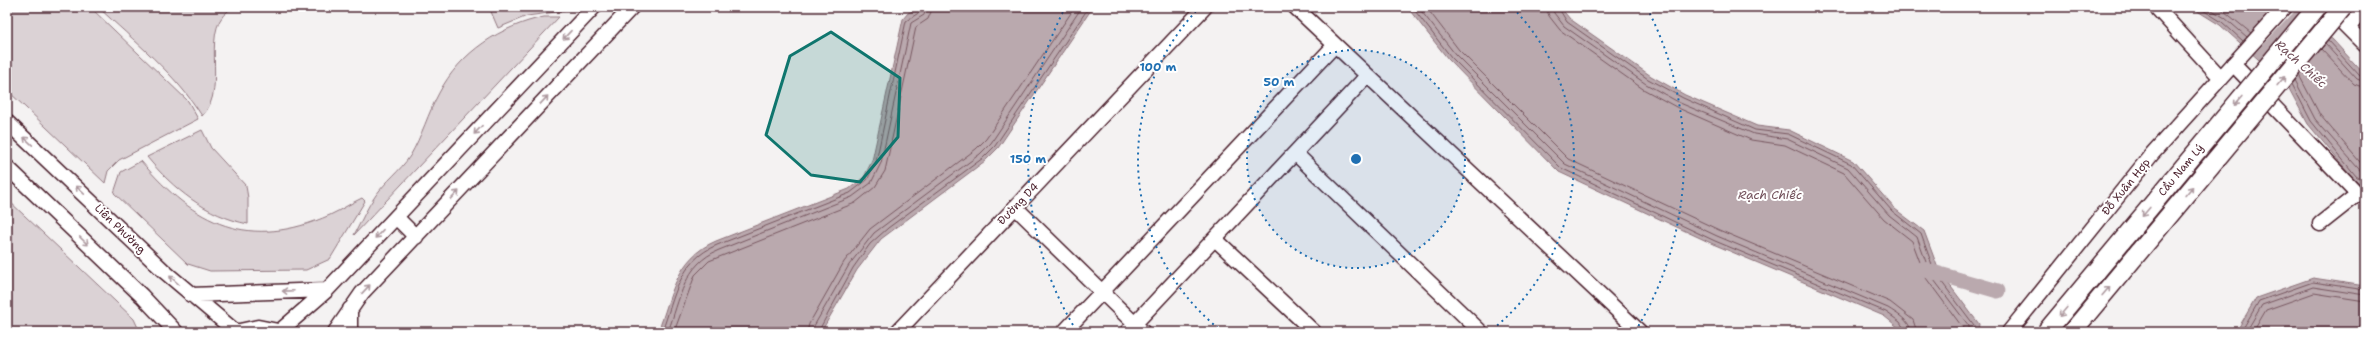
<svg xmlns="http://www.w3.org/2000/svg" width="2372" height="339" font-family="'Shantell Sans',sans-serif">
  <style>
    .green { fill: #dbd2d5; stroke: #927880 }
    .water { fill: #baa9ae; stroke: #8d727a }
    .pier { fill: #f4f2f2 }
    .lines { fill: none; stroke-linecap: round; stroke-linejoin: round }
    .shore { stroke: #77565f; stroke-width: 1 }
    .canal { stroke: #baa9ae; stroke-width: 15 }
    .minor-casing { stroke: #4a1f2b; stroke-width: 17 }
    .minor { stroke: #fff; stroke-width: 14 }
    .major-bridge-casing { stroke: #4a1f2b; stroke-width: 21; stroke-linecap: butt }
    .major-bridge { stroke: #fff; stroke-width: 18 }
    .oneway { stroke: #ae9aa0 }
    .marked { fill: #0f766e; fill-opacity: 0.2; stroke: #0f766e; stroke-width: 3; stroke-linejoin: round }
    .ring { fill: none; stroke: #1f6fb2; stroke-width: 2; stroke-dasharray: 2 4 }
    .labels { text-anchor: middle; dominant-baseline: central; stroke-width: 4; stroke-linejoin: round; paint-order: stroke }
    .street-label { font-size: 11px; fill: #4a1f2b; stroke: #fff }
    .water-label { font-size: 12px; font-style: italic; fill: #714f59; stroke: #fff }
    .centre { fill: #1f6fb2; stroke: #fff; stroke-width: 2 }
    .ring-label { font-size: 12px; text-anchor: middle; font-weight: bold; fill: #1f6fb2; stroke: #fff; stroke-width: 4; stroke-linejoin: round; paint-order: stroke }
  </style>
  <rect width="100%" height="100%" fill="#f4f2f2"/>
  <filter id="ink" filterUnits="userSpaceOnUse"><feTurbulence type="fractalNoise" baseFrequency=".025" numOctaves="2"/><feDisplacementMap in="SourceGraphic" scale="8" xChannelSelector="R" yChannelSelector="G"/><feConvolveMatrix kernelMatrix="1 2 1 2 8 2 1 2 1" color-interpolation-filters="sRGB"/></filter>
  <g filter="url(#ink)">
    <path class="green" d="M 7,7 L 90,7 L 188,101 L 198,119 L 119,160 L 108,171 L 105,183 L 7,90 Z
      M 98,7 L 235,7 C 195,24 231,88 202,116 C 176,74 134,41 98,7 Z
      M 489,7 L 567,7 L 563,11 L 527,16 L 498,28 Z
      M 544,17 L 559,17 L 354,235 C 361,222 367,207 376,195 C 386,181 400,171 410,156 C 422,136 428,113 439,93 C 460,52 501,26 544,17 Z
      M 202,130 L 211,148 L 246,186 L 248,198 L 248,224 C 207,216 173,189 147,157 Z
      M 141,161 C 195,225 249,251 330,215 C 341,210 351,203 362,198 L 365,201 L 330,259 L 306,270 L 210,271 L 188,264 L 114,193 L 121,172 Z
      M 7,199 L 134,319 L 140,332 L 7,332 Z"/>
    <path class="water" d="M 922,7 L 1093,7 L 998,148 L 985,161 L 881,239 L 857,270 L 821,332 L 658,332 C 672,295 676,258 716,241 L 849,189 L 864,177 L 872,161 L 903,19 L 908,13 Z
      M 1407,7 L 1560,7 L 1570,19 L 1651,76 L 1685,95 L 1757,126 L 1789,130 L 1853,161 L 1895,209 L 1924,231 L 1939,271 L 1979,324 L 1978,332 L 1904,332 L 1884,316 L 1713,244 L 1559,172 L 1448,59 Z
      M 2191,7 L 2293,7 L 2333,40 L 2365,75 L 2365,187 L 2354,179 L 2308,124 L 2287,85 L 2220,25 Z
      M 2313,278 L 2365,286 L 2365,332 L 2236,332 L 2256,298 Z"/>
    <path class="pier" d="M 2273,7 L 2289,7 L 2294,12 L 2256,52 L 2243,41 Z"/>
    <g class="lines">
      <path class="shore" d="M 1412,7 L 1451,57 L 1561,168 L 1715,241 L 1886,312 L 1900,322 L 1906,332
        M 1418,7 L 1455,54 L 1565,164 L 1717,236 L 1888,308 C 1897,314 1910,320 1911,332
        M 1426,7 L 1459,50 L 1568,159 L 1719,230 L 1890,302 L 1913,320 L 1917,332
        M 1546,7 L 1549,16 L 1560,30 L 1643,89 L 1678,108 L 1751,140 L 1785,145 L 1844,173 L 1884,219 L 1912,241 L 1926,278 L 1963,328 L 1963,332
        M 1552,7 L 1554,13 L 1564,26 L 1646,84 L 1680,103 L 1754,134 L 1787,139 L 1848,168 L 1889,215 L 1917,237 L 1931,276 L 1969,326 L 1969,332
        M 1558,7 L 1567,22 L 1648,79 L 1683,98 L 1755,130 L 1788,134 L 1851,164 L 1892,211 L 1921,234 L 1935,273 L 1974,325 L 1974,332
        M 2198,7 L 2222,22 L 2243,41
        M 2207,7 L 2225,18 L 2247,37
        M 2219,7 L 2251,33
        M 2328,41 L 2360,76 L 2365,77
        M 2325,44 L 2357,79 L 2365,82
        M 2321,49 L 2354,84 L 2365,88
        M 2299,75 L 2320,115 L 2365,168
        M 2295,80 L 2315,119 L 2365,176
        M 2292,84 L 2311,121 L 2356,176 L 2365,182
        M 662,332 C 675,296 679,261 717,245 L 850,193 L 867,180 L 876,162 L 906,21 L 920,12 L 922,7
        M 668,332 C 680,299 684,264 719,250 L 852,197 L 871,183 L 881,163 L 911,23 L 924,15 L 927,7
        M 674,332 L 695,275 L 709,261 L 855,203 L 875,187 L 885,171 L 916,27 L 928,19 L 933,7
        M 807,332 L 809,324 L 844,262 L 870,229 L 976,149 L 986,139 L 1075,7
        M 813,332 L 814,326 L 849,265 L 874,233 L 980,154 L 991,143 L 1082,7
        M 818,332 L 853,268 L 870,244 L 888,228 L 983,158 L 995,146 L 1089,7
        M 2241,332 L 2259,301 L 2313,282 L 2365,290
        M 2246,332 L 2262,305 L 2313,287 L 2365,295
        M 2253,332 L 2266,310 L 2314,293 L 2365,301"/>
      <path class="canal" d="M 1922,269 L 1998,291"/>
      <defs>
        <path id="minor" d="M 1295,7 L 1640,332
          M 2156,7 L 2221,78
          M 2327,7 L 2365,45
          M 2348,28 L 2365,8
          M 2233,64 L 2358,194 L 2320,224
          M 7,122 L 165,272 L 236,332
          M 1295,153 L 1481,332
          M 7,167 L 142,296 L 176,332
          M 1015,207 L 1143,332
          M 396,217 L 416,237
          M 1215,239 L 1314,332
          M 191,295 L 327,290
          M 350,309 L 350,332
          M 280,331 L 327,290 L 594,7
          M 235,332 L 258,327 L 283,332
          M 335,332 L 362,293 L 632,7
          M 897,332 L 1205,7
          M 1064,332 L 1335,45
          M 1127,332 L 1367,76
          M 2009,332 L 2152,154 L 2285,7"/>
      </defs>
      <use href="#minor" class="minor-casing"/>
      <use href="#minor" class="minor"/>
      <defs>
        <path id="major-bridge" d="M 2046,332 L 2317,7
          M 2072,332 L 2343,7"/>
      </defs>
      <use href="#major-bridge" class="major-bridge-casing"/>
      <use href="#major-bridge" class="major-bridge"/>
    </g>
    <defs><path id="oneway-shaft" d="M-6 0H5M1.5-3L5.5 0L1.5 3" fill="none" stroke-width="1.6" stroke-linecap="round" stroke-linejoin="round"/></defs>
    <g class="oneway">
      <use href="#oneway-shaft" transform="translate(567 35) rotate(133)"/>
      <use href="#oneway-shaft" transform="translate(2281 81) rotate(-50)"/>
      <use href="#oneway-shaft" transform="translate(544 100) rotate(-47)"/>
      <use href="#oneway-shaft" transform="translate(2238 101) rotate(130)"/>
      <use href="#oneway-shaft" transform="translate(478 130) rotate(133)"/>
      <use href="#oneway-shaft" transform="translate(28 141) rotate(-137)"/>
      <use href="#oneway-shaft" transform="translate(80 190) rotate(-136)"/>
      <use href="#oneway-shaft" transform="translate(2189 191) rotate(-50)"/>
      <use href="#oneway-shaft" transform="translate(455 195) rotate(-47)"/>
      <use href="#oneway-shaft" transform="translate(2146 212) rotate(130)"/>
      <use href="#oneway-shaft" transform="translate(379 234) rotate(133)"/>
      <use href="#oneway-shaft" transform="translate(84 241) rotate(44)"/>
      <use href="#oneway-shaft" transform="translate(174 280) rotate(-138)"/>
      <use href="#oneway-shaft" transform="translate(366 289) rotate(-47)"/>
      <use href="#oneway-shaft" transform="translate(288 291) rotate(178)"/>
      <use href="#oneway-shaft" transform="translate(2106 291) rotate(-50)"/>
      <use href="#oneway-shaft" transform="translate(2063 312) rotate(130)"/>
    </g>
  </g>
  <path class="marked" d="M 831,32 L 900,78 L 898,137 L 860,182 L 811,175 L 766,135 L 790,56 Z"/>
  <circle cx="1356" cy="159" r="109" fill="#1f6fb2" fill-opacity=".12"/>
  <g class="ring">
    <circle cx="1356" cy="159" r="109"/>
    <path d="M1223 332A218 218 0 0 1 1199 8M1513 8A218 218 0 0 1 1489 332"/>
    <path d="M1076 330A328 328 0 0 1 1065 8M1647 8A328 328 0 0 1 1636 330"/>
  </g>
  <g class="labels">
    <g class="street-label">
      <text transform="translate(2181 170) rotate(-50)">Cầu Nam Lý</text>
      <text transform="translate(2126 187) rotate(-51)">Đỗ Xuân Hợp</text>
      <text transform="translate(1018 204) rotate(-46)">Đường D4</text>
      <text transform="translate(120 229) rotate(44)">Liên Phường</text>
    </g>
    <g class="water-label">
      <text transform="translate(2301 64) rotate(42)">Rạch Chiếc</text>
      <text x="1770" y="195">Rạch Chiếc</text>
    </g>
  </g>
  <circle cx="1356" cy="159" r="6" class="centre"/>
  <g class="ring-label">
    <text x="1158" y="71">100 m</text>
    <text x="1279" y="86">50 m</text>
    <text x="1028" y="163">150 m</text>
  </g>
  <rect width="2372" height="339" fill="none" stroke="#fff" stroke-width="24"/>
  <rect x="12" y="12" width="2348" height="315" fill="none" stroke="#4a1f2b" stroke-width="1.5" filter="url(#ink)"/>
</svg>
